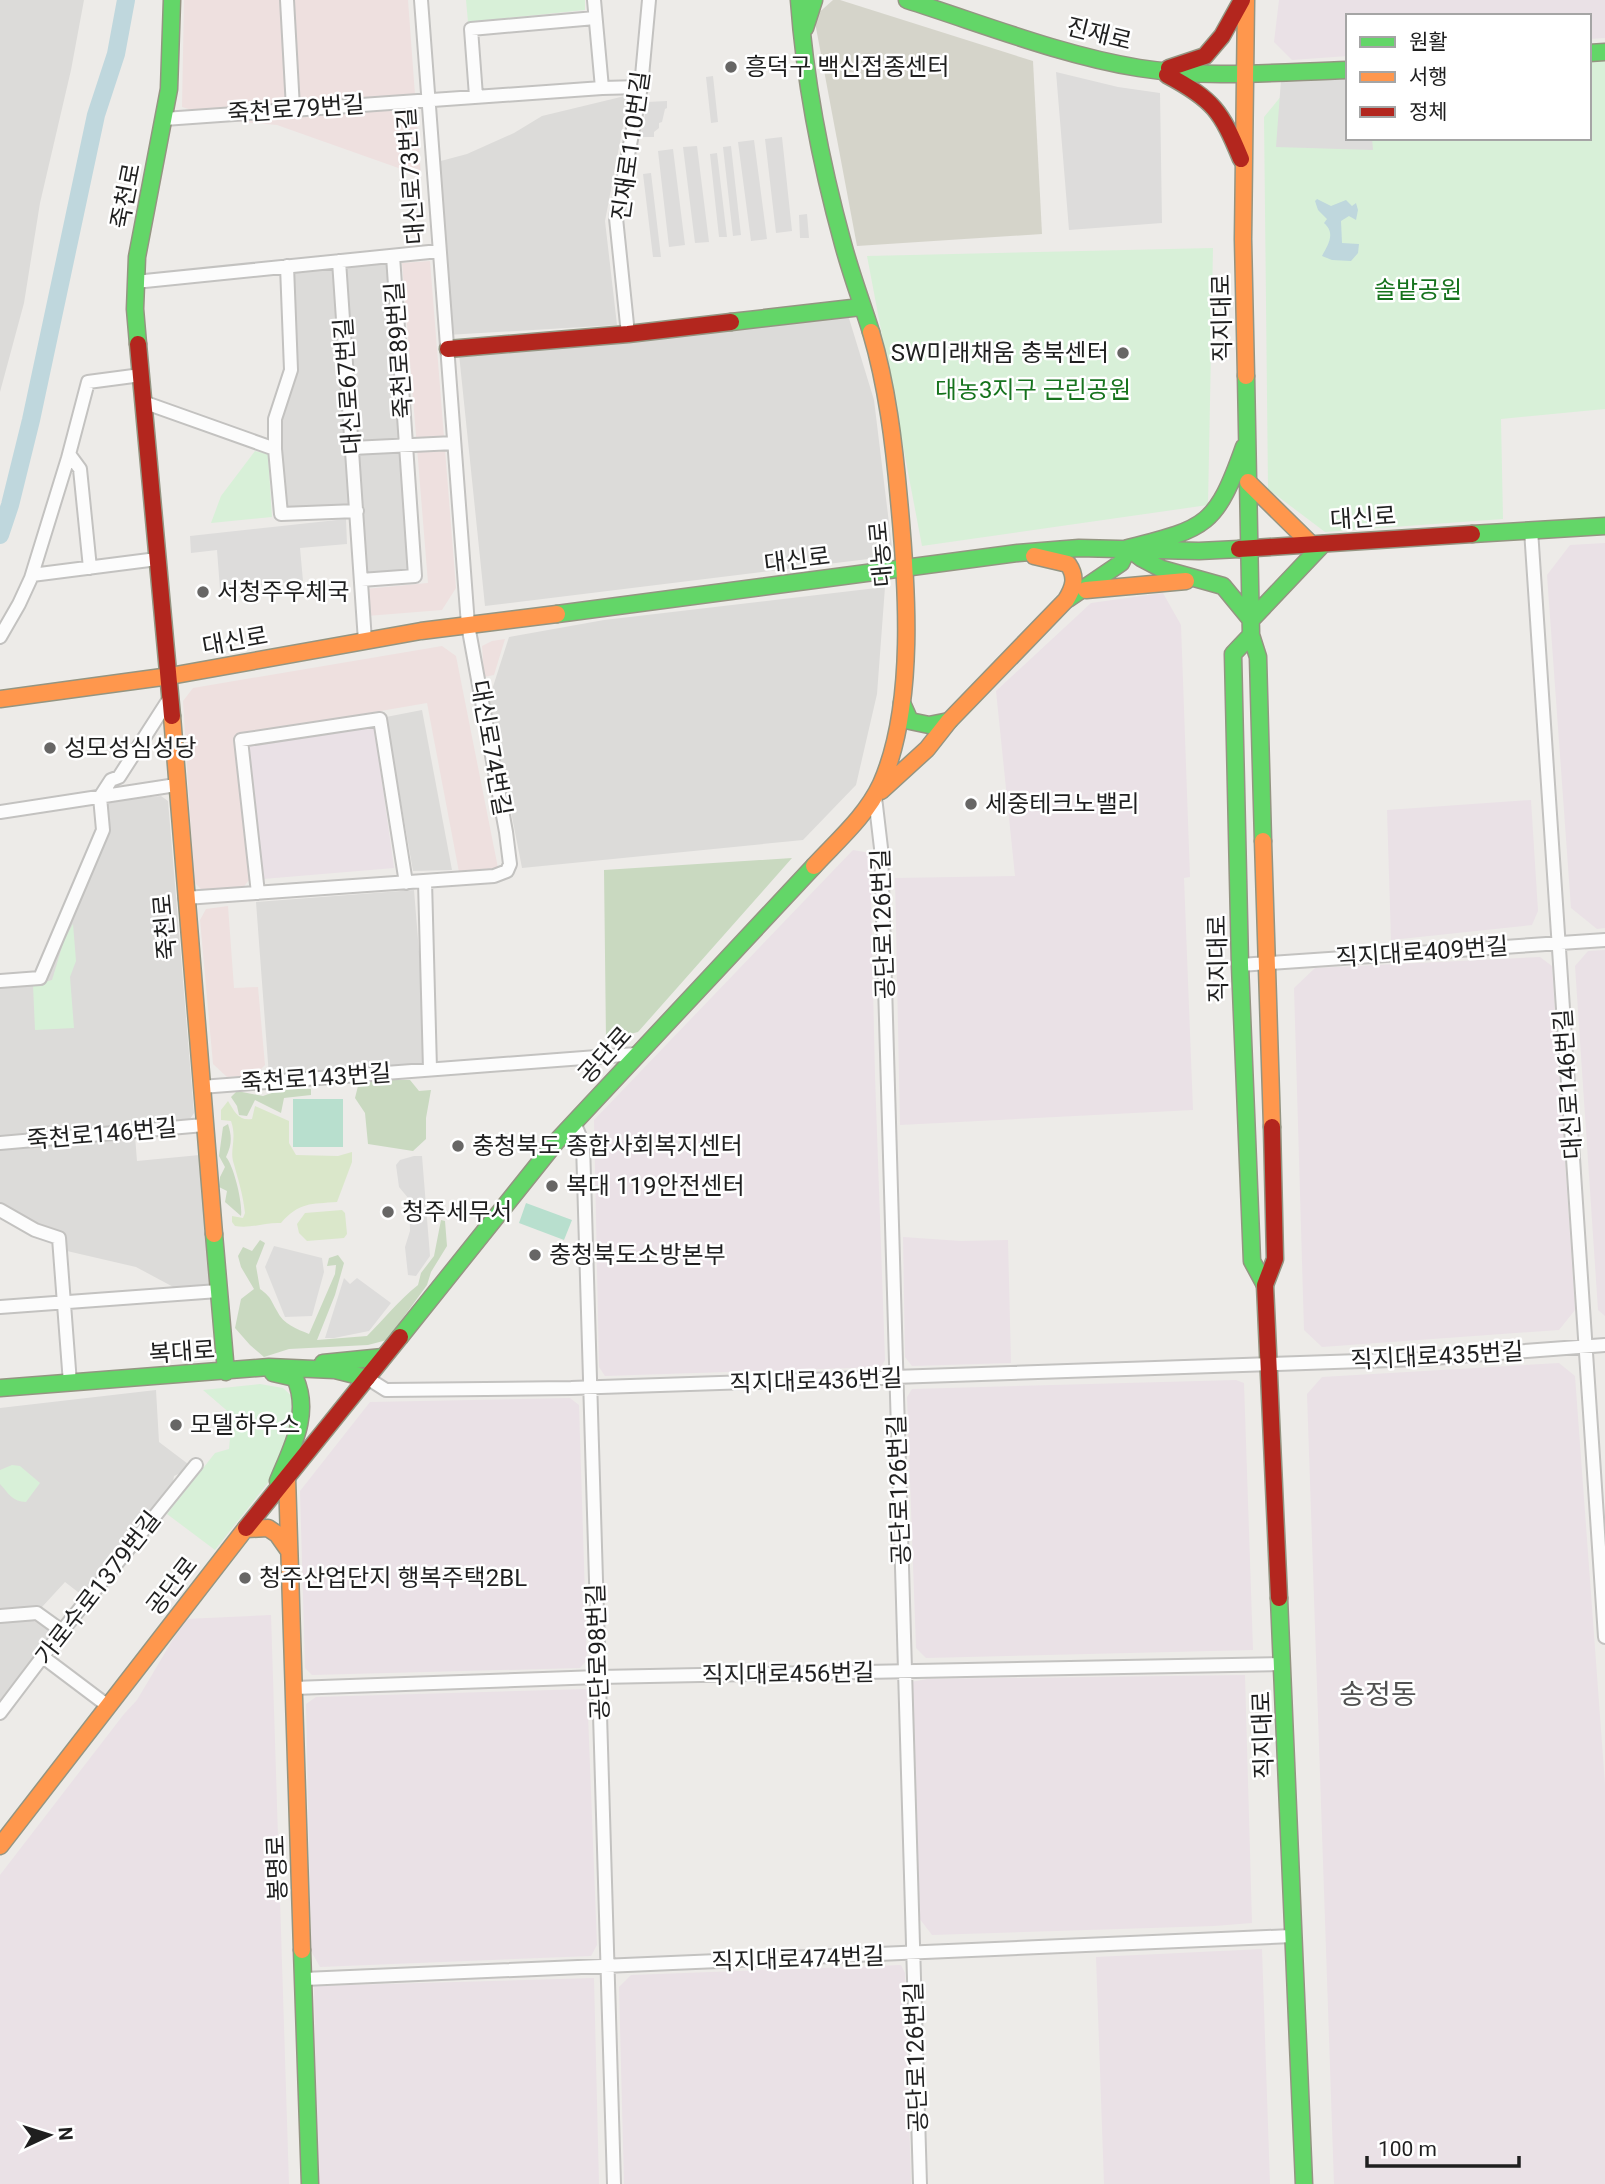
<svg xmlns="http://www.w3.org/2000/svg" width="1605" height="2184" font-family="Roboto,'Noto Sans KR',sans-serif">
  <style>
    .residential { fill: #dcdbd9 }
    .commercial { fill: #eee0df }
    .industrial { fill: #eae1e6 }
    .construction { fill: #d5d4ca }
    .grass { fill: #dae7ca }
    .forest { fill: #c9d9c0 }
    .park { fill: #d8f0d8 }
    .pitch { fill: #b8dfce }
    .parking { fill: #dddcdb }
    .water { fill: #bfd7dd }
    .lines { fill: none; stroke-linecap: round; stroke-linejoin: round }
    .river { stroke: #bfd7dd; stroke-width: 18 }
    .street-casing { stroke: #c3c2c0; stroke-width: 16 }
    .fast-casing { stroke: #949582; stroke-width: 19 }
    .slow-casing { stroke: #949582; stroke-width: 19 }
    .jam-casing { stroke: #949582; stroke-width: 19 }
    .street { stroke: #fcfcfc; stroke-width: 12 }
    .fast { stroke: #63d668; stroke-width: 16 }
    .slow { stroke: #ff974d; stroke-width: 16 }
    .jam { stroke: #b3261e; stroke-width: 16 }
    .poi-dot { fill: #676665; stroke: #fff; stroke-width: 2.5 }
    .labels { text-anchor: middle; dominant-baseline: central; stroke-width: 5; stroke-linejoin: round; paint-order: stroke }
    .street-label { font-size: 24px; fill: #1f1f1f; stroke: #fff }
    .poi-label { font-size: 24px; fill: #1f1f1f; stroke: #fff; text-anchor: start }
    .park-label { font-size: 24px; fill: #16731d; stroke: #fff }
    .quarter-label { font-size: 28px; fill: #525252; stroke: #fff }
  </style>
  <rect width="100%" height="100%" fill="#edebe8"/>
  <path class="residential" d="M 0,0 L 84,0 L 71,70 L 40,203 L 24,303 L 0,392 Z
    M 629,95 L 605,221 L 617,325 L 447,335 L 437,162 L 467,154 L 514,133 L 542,116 Z
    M 390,259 L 411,572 L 364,577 L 359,505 L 287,508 L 279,424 L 297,371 L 287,270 Z
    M 848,315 L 874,400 L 893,556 L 485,606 L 459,354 Z
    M 885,587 L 877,694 L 856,785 L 803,840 L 522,868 L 489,699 L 509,637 L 604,620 Z
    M 422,710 L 452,870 L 413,871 L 386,717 Z
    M 161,796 L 168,801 L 194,1113 L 188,1122 L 0,1137 L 0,985 L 41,981 L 52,967 L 109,801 Z
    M 414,890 L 428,1063 L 269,1076 L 256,902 Z
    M 135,1136 L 137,1161 L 200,1155 L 213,1287 L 179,1290 L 136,1267 L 67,1251 L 66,1235 L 36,1226 L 0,1203 L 0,1148 Z
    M 156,1390 L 159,1442 L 196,1470 L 185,1471 L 174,1476 L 172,1488 L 87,1599 L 65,1582 L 42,1607 L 14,1609 L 56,1634 L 0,1706 L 0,1408 Z"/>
  <path class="commercial" d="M 184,0 L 408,0 L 421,176 L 277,125 L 228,121 L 182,107 Z
    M 430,261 L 456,588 L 442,610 L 367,616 L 365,589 L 428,583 L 402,263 Z
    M 505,639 L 494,675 L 484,677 L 482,646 L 492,641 Z
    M 442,646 L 456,656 L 498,868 L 459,872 L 427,703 L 235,736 L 249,880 L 242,889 L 204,892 L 194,882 L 183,701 L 193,688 Z
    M 228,906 L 234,988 L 258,987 L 265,1065 L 255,1075 L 227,1077 L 213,1064 L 200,920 L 206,909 Z"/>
  <path class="industrial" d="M 1279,0 L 1605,0 L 1605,38 L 1589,39 L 1589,16 L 1348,16 L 1348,56 L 1292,60 L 1274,42 Z
    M 1605,543 L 1605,928 L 1597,929 L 1571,908 L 1547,575 L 1570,545 Z
    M 1163,593 L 1181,625 L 1190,877 L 1184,878 L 1193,1110 L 900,1125 L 895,878 L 1015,876 L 996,691 L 1091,603 Z
    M 373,717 L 394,868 L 263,879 L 246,741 Z
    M 1531,800 L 1538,911 L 1532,925 L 1391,940 L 1387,810 Z
    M 853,850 L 870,853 L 875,1076 L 885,1360 L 881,1367 L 605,1376 L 599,1367 L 594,1120 Z
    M 1605,950 L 1605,1316 L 1598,1310 L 1575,966 L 1588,951 Z
    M 1540,957 L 1552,966 L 1575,1310 L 1559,1330 L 1322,1347 L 1304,1330 L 1294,988 L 1315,968 Z
    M 903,1237 L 961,1241 L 1008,1240 L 1011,1363 L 912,1366 L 905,1357 Z
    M 1559,1363 L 1575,1376 L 1605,1784 L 1605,2184 L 1334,2184 L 1307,1394 L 1322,1377 Z
    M 1236,1380 L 1244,1383 L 1253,1650 L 926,1658 L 916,1648 L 907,1397 L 912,1389 Z
    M 570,1398 L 579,1405 L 587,1660 L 580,1668 L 312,1675 L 305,1668 L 300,1491 L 370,1402 Z
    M 271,1615 L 289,2184 L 0,2184 L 0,1875 L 124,1714 L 137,1700 L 185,1619 Z
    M 1245,1675 L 1252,1923 L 1214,1926 L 932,1935 L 919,1918 L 911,1682 L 927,1679 Z
    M 587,1689 L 597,1945 L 591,1956 L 320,1967 L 311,1951 L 306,1704 L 316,1697 Z
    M 1262,1949 L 1270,2184 L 1104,2184 L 1096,1957 Z
    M 901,1965 L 905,1973 L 911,2184 L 624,2184 L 619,1987 L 631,1975 Z
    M 594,1978 L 599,2184 L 317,2184 L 314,1986 Z"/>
  <path class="construction" d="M 833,0 L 840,0 L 1033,61 L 1042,234 L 857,246 L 814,17 Z"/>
  <path class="grass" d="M 228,1101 C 235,1112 238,1121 252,1119 L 255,1106 L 289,1121 L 289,1143 L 296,1155 L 338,1156 L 352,1152 L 352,1162 L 337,1202 C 311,1204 299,1202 281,1223 C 265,1222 251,1229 235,1226 L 232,1222 L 232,1216 L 243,1218 L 245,1213 C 243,1194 238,1179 233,1161 C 230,1149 237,1138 231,1121 L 221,1120 L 221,1110 Z
    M 342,1210 L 345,1213 L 347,1234 L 344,1238 L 307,1241 L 299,1233 L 297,1224 L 305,1213 Z"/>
  <path class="forest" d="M 792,858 L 638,1032 L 606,1040 L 604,870 Z
    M 368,1079 L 410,1080 L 419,1091 L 431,1090 L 426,1118 L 426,1139 L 413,1151 L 368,1144 L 365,1113 L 355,1098 L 359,1082 Z
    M 286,1088 L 311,1089 L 311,1095 L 284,1098 L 281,1113 L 255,1100 L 247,1116 L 239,1115 L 237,1106 L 231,1097 L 237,1091 L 263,1096 Z
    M 228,1124 C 232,1137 232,1144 226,1157 C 234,1166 243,1204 241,1216 L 225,1202 L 227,1191 L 219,1187 L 220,1177 L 225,1167 L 219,1156 L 223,1127 Z
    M 441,1220 L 445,1221 L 447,1246 L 431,1272 L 427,1285 L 387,1340 L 368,1345 L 289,1349 L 264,1357 L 250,1345 L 235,1328 L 241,1299 L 254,1289 L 241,1267 L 238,1256 L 243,1247 L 252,1251 L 260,1240 L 265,1243 L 256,1266 L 260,1289 C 272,1298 270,1299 277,1311 C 283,1324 297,1329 309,1334 L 335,1274 L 336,1265 L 327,1266 L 329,1258 L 338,1255 L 344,1263 L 335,1295 L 317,1340 L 367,1336 C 385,1318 398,1301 418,1285 L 421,1273 L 434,1256 Z"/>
  <path class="park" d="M 466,0 L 585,0 L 585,10 L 468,22 Z
    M 1605,59 L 1605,409 L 1501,419 L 1503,519 L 1325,532 L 1268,489 L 1264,117 L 1295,79 L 1348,138 L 1589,138 L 1589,60 Z
    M 1213,248 L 1208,505 L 922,546 L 867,256 Z
    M 255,451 L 268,454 L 272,517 L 211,523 L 221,496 Z
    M 73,924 L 76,961 L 70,977 L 74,1028 L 35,1030 L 33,985 L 52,980 L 64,940 Z
    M 260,1384 L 283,1388 L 295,1399 L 294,1420 L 275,1474 L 215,1550 L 167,1514 L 215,1453 L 229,1449 L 232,1415 L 203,1390 Z
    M 12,1465 L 20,1466 L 40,1483 L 26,1502 C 13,1502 8,1493 0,1484 L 0,1470 Z"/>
  <path class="pitch" d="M 293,1099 L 343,1099 L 343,1147 L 293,1147 Z
    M 526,1203 L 572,1220 L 564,1240 L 519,1223 Z"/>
  <path class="parking" d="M 1056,72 L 1118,87 L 1160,93 L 1162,223 L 1069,230 Z
    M 1348,75 L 1348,138 L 1372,138 L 1373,150 L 1276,147 L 1281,80 Z
    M 713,76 L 718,122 L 711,123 L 706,77 Z
    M 667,101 L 667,108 L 665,109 L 662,122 L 659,123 L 659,128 L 654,132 L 654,137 L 638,137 L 638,130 L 644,121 L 647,102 Z
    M 782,137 L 792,231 L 776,233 L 765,139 Z
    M 754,140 L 767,239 L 751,241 L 738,142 Z
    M 697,146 L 709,242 L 695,243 L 683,147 Z
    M 731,146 L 741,235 L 733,236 L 723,147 Z
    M 673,149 L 685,245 L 669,247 L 658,151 Z
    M 717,153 L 727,237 L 719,237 L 710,154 Z
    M 651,173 L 661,257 L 653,257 L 643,174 Z
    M 807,214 L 809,238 L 800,238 L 799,215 Z
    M 346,519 L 347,544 L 300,548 L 303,581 L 220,589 L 217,550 L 191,553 L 190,536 Z
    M 414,1156 L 422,1156 L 430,1256 L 416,1276 L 408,1275 L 405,1247 L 410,1231 L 409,1199 L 399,1187 L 396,1165 L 400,1160 Z
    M 274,1246 L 322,1258 L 324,1272 L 312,1316 L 285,1317 L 265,1267 Z
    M 344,1278 L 350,1284 L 357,1278 L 391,1303 L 369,1331 L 334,1338 L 325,1338 Z"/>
  <path class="water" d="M 1317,199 L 1331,206 L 1346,200 L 1352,206 L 1356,203 L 1358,210 L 1356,220 L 1349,216 L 1341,221 L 1342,243 L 1359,244 L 1358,253 L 1351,261 L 1332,260 L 1322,256 C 1328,245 1336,233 1324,223 L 1327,219 L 1318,210 L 1315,201 Z"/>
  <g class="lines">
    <path class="river" d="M 0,535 L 10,505 L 31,420 L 96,115 L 116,54 L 126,0"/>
    <defs>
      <path id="street" d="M 287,0 L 293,108
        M 602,88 L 641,87
        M 476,96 L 471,29 L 595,18
        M 164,119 L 602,88 L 594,0
        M 339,261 L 365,641
        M 287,266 L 291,370 L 275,419 L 275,449 L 281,514 L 357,511
        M 135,282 L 439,251
        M 628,334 L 616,218 L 641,87 L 649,0
        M 143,402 L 275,449
        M 352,448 L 454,443
        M 69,454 L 80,469 L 90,568
        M 1531,530 L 1605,1637
        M 32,575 L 157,559
        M 361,580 L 415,576 L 393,256
        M 0,637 L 19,604 L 31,578 L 68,458 L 88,382 L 141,375
        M 875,797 L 881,848 L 920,2184
        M 0,812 L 176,785
        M 425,881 L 430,1069
        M 258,893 L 241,740 L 380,719 L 406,883
        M 185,898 L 494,876 L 507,871 L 510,864 L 506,832 L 468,625 L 421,0
        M 1240,965 L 1605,940
        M 0,981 L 40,978 L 103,830 L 100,797 L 111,780 L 119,777 L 171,696
        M 201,1087 L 636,1054
        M 574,1122 L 583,1144 L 614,2184
        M 0,1143 L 204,1125
        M 0,1210 L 35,1230 L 59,1238 L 70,1383
        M 0,1307 L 218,1291
        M 367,1378 L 386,1390 L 571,1388 L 1420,1359 L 1605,1345
        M 0,1616 L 37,1613 L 62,1631
        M 43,1657 L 108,1706
        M 294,1688 L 599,1677 L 1283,1664
        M 0,1713 L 62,1631 L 196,1465
        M 304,1979 L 1292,1936"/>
      <path id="fast" d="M 799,0 C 805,83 821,164 843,244 C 851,274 862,303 871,332
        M 907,0 C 983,24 1060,55 1139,68 C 1208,79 1279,72 1348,70
        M 805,28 L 814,0
        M 1589,53 L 1605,52
        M 731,322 L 861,307
        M 138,344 L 135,309 L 137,257 L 169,89 L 172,0
        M 1246,376 L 1251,635 L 1258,657 L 1263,841
        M 1472,534 L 1605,526
        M 1128,548 L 1141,558 L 1162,569 L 1223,586 L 1251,620
        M 1068,599 L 1121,563 L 1128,548 C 1207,528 1216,526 1244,447
        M 557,614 L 1018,553 L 1079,548 L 1199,551 L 1239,549
        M 1251,620 L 1323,544
        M 1251,635 L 1233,654 L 1240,965 L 1252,1261 L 1265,1285
        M 902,703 L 910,721 L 929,725 L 949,721
        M 214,1234 L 226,1372
        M 400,1337 L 556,1142 L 814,866
        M 323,1363 L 383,1357
        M 273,1373 L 295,1378 C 311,1414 292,1447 278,1481
        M 0,1388 L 269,1367 L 335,1370 L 367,1378
        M 1279,1598 L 1304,2184
        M 302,1950 L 310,2184"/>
      <path id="slow" d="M 1246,376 L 1243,239 L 1246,0
        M 1248,482 L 1311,544
        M 1086,590 L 1186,581
        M 0,699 L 170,676 L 421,631 L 557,614
        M 172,716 L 214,1234
        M 881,791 L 927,749 L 949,721 L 1066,600 C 1074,587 1077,577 1068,564 L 1034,556
        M 1263,841 L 1272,1127
        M 814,866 C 838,840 866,816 881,784 C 916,705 907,584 899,500 C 894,443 887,386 871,332
        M 287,1477 L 302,1950
        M 247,1529 L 268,1528 L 277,1534 L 289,1551
        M 0,1846 L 246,1528"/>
      <path id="jam" d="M 1169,68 L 1205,56 L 1222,36 L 1242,0
        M 1167,75 C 1214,100 1221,111 1241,159
        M 138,344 L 172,716
        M 448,349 L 628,334 L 731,322
        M 1239,549 L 1472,534
        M 1272,1127 L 1275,1259 L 1265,1285 L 1279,1598
        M 246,1528 L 400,1337"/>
    </defs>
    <use href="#street" class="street-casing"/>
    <use href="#fast" class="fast-casing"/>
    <use href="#slow" class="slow-casing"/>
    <use href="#jam" class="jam-casing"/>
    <use href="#street" class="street"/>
    <use href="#fast" class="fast"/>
    <use href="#slow" class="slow"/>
    <use href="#jam" class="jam"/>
  </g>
  <g class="poi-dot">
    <circle cx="731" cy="67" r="7"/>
    <circle cx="1123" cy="353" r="7"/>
    <circle cx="203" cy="592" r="7"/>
    <circle cx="50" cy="748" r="7"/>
    <circle cx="971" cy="804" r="7"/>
    <circle cx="458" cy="1146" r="7"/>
    <circle cx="552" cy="1186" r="7"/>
    <circle cx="388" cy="1212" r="7"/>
    <circle cx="535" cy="1255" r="7"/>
    <circle cx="176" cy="1425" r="7"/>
    <circle cx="245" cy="1578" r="7"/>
  </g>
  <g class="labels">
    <g class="street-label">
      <text transform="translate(1099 34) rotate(14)">진재로</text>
      <text transform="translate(296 109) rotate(-4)">죽천로79번길</text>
      <text transform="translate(631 146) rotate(-82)">진재로110번길</text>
      <text transform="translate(411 176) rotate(-94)">대신로73번길</text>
      <text transform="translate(126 196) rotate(-79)">죽천로</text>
      <text transform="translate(1222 318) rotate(-91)">직지대로</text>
      <text transform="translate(399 350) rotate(-94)">죽천로89번길</text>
      <text transform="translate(348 386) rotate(-94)">대신로67번길</text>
      <text transform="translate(1363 518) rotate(-4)">대신로</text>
      <text transform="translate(881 554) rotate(-95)">대농로</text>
      <text transform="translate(797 560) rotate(-7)">대신로</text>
      <text transform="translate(235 641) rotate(-10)">대신로</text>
      <text transform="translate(491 748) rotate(80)">대신로74번길</text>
      <text transform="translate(883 924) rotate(-92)">공단로126번길</text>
      <text transform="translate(165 927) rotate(-95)">죽천로</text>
      <text transform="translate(1422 952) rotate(-4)">직지대로409번길</text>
      <text transform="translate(1218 959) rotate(-91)">직지대로</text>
      <text transform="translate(605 1055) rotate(-48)">공단로</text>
      <text transform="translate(316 1078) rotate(-4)">죽천로143번길</text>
      <text transform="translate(1568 1084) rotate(-94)">대신로146번길</text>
      <text transform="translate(102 1134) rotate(-5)">죽천로146번길</text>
      <text transform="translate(182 1352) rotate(-4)">복대로</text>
      <text transform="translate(1437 1356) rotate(-3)">직지대로435번길</text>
      <text transform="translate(816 1381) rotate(-2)">직지대로436번길</text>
      <text transform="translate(899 1490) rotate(-92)">공단로126번길</text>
      <text transform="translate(172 1586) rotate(-52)">공단로</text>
      <text transform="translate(98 1588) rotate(-52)">가로수로1379번길</text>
      <text transform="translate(598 1652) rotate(-92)">공단로98번길</text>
      <text transform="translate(788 1674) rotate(-1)">직지대로456번길</text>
      <text transform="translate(1263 1735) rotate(-92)">직지대로</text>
      <text transform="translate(277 1868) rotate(-92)">봉명로</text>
      <text transform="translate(798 1959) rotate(-2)">직지대로474번길</text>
      <text transform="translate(916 2057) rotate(-92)">공단로126번길</text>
    </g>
    <g class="poi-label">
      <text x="745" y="67">흥덕구 백신접종센터</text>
      <text x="1109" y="353" text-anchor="end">SW미래채움 충북센터</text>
      <text x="217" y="592">서청주우체국</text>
      <text x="64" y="748">성모성심성당</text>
      <text x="985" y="804">세중테크노밸리</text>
      <text x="472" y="1146">충청북도 종합사회복지센터</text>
      <text x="566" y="1186">복대 119안전센터</text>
      <text x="402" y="1212">청주세무서</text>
      <text x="549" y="1255">충청북도소방본부</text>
      <text x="190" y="1425">모델하우스</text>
      <text x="259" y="1578">청주산업단지 행복주택2BL</text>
    </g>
    <g class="park-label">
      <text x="1418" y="290">솔밭공원</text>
      <text x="1033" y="390">대농3지구 근린공원</text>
    </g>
    <g class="quarter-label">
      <text x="1378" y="1694">송정동</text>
    </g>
  </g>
  <rect x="1346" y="14" width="245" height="126" fill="#ffffff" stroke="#a5a5a5" stroke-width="2"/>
  <rect x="1360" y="37" width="35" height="10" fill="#63d668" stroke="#a5a5a5" stroke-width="2"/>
  <text x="1409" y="49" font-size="21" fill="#1f1f1f">원활</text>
  <rect x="1360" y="72" width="35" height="10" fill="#ff974d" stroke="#a5a5a5" stroke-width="2"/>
  <text x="1409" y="84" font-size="21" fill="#1f1f1f">서행</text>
  <rect x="1360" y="107" width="35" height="10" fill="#b3261e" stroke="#a5a5a5" stroke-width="2"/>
  <text x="1409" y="119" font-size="21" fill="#1f1f1f">정체</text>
  <g transform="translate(49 2135) rotate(86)" stroke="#ffffff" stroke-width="5" paint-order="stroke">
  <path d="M0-5L12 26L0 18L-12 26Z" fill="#1f1f1f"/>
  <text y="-10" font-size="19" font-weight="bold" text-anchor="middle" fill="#1f1f1f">N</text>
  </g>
  <path d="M1367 2156v10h152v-10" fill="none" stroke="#1f1f1f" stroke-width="3.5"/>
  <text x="1378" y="2156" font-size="21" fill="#1f1f1f" stroke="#ffffff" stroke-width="5" paint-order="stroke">100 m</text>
</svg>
